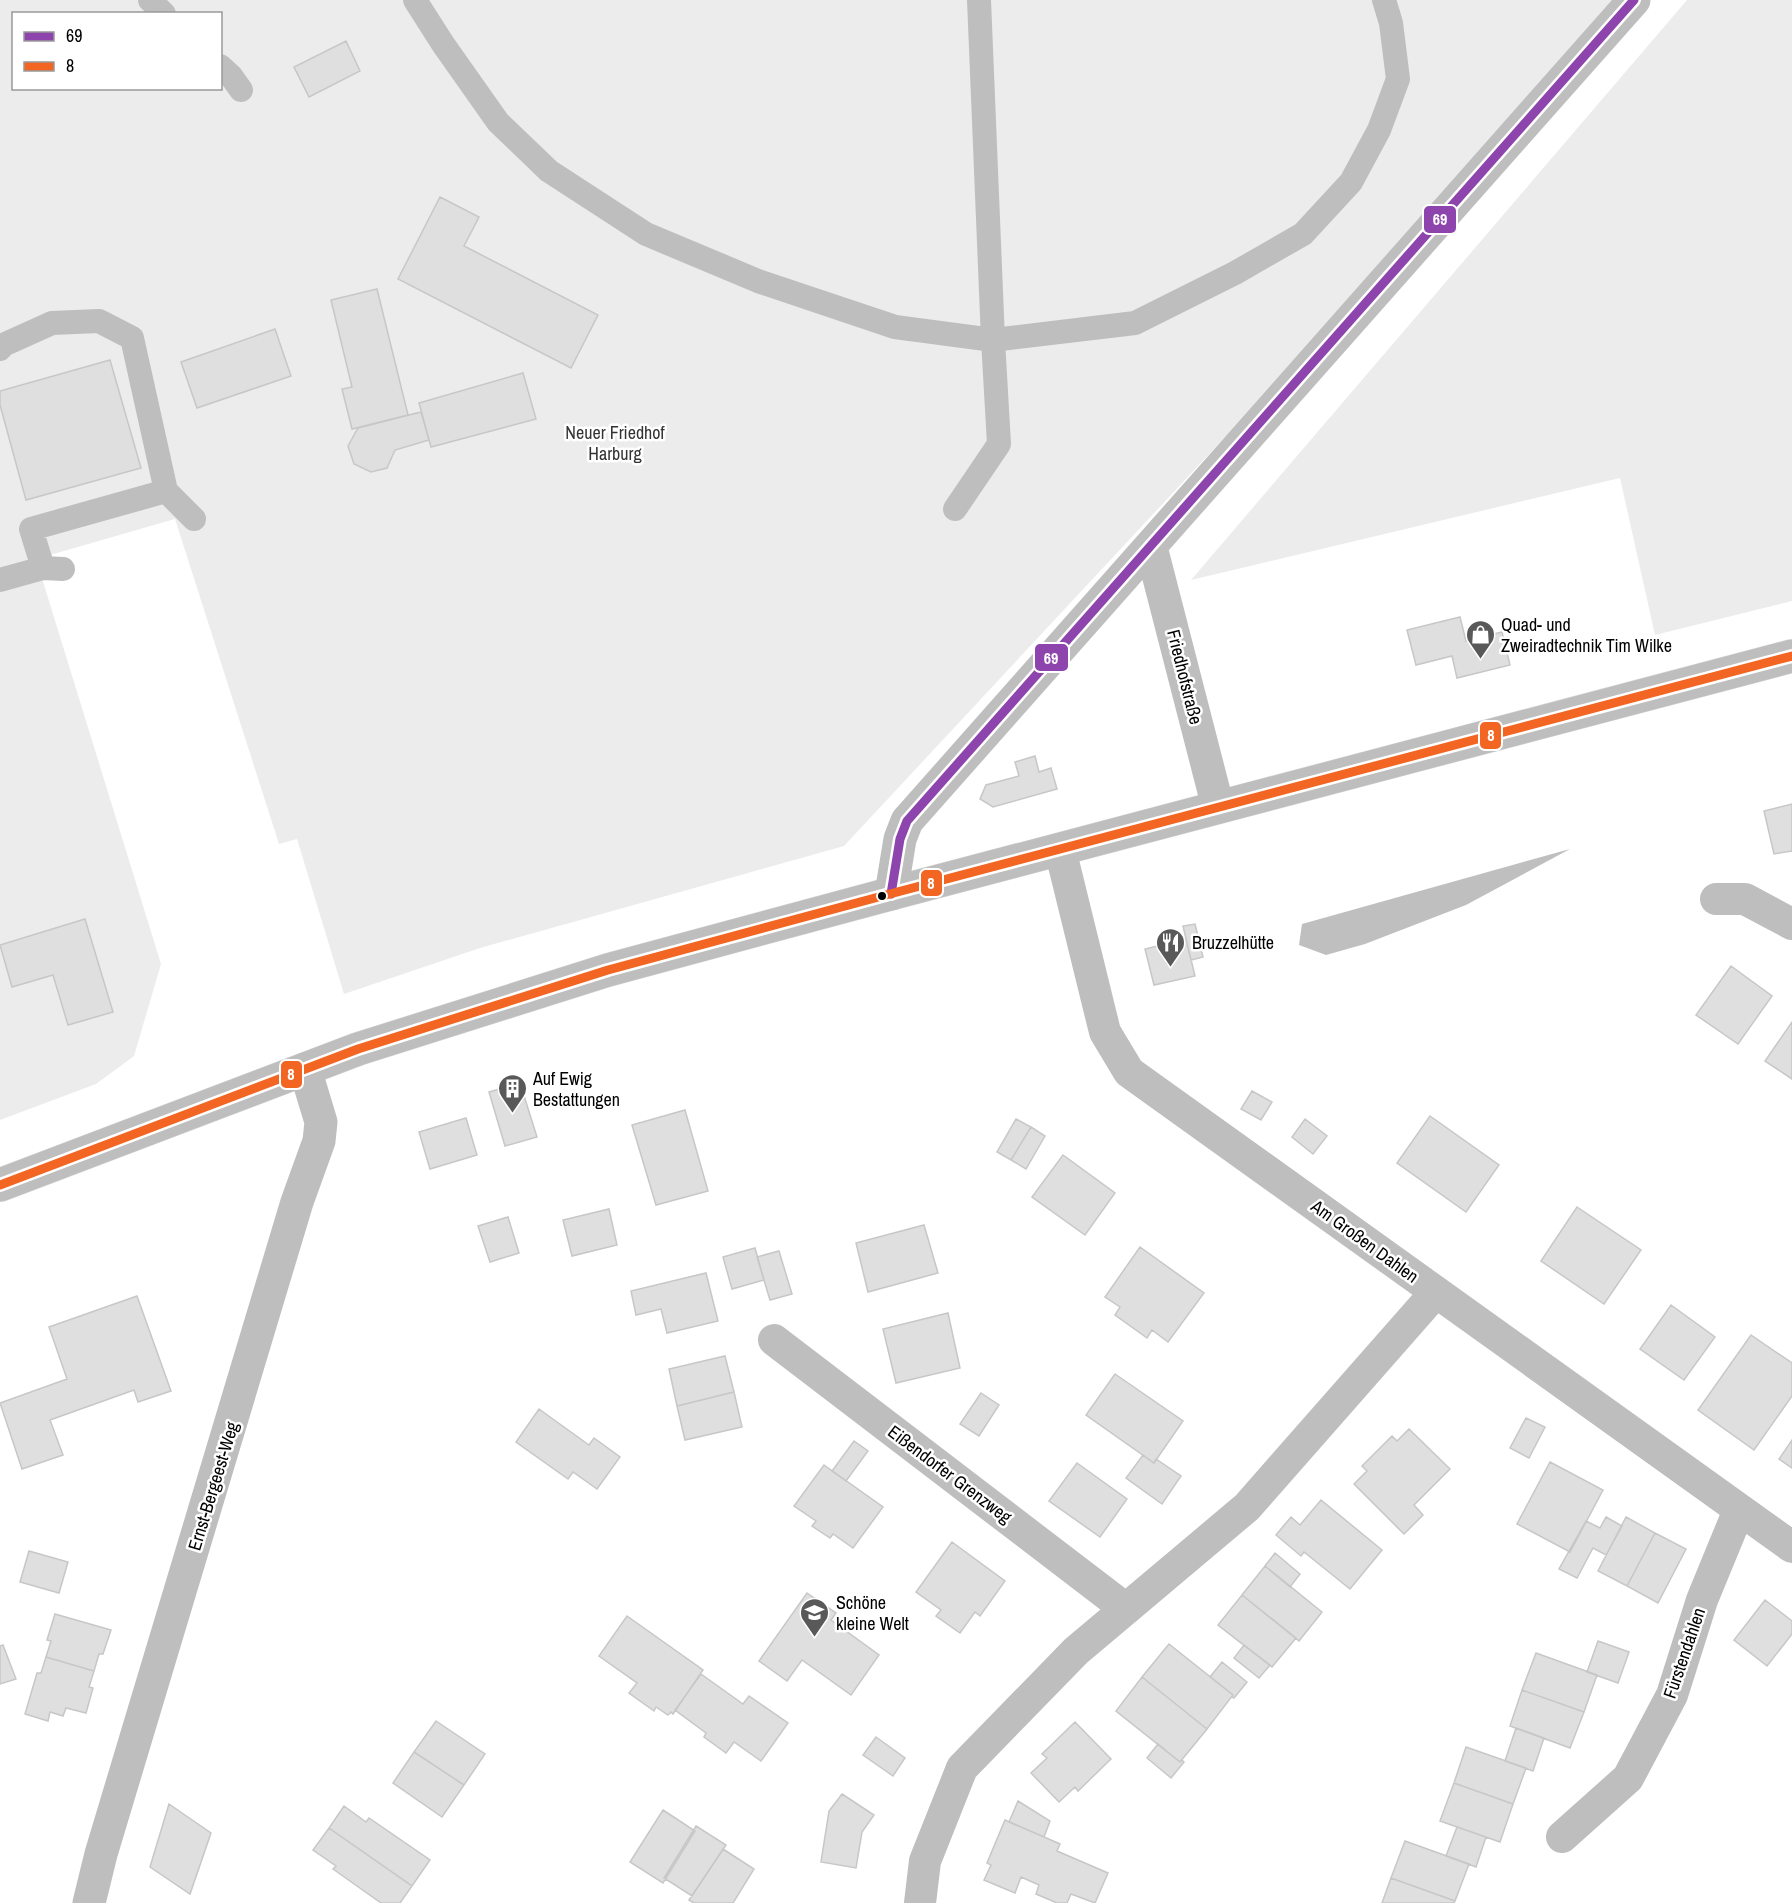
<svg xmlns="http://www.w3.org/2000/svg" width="1792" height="1903" font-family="'Archivo Narrow',sans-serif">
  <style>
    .green { fill: #ececec; fill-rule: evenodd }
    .water { fill: #bfbfbf }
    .building { fill: #dfdfdf; stroke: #c7c7c7; stroke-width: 1.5 }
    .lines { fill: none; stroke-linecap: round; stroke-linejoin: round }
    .primary-casing { stroke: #dbdbdb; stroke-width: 34 }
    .pedestrian { stroke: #bebebe; stroke-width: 24 }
    .minor { stroke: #bebebe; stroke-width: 32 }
    .tertiary { stroke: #bebebe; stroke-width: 33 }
    .primary { stroke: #bebebe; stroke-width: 33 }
    .bus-1-casing { stroke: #fff; stroke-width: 14 }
    .bus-2-casing { stroke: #fff; stroke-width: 14 }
    .bus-1 { stroke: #8e44ad; stroke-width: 9 }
    .bus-2 { stroke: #f26522; stroke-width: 9 }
    .bus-dot { fill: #000; stroke: #fff; stroke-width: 2 }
    .labels { text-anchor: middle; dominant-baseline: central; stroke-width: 5; stroke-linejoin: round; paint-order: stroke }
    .park-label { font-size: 18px; fill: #333; stroke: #fff }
    .poi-label { font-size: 18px; fill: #000; stroke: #fff; text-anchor: start }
    .street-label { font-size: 18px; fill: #000; stroke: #fff }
    .line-badge { stroke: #fff; stroke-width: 2 }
    .badge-label { font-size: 16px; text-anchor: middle; font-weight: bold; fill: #fff }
  </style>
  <rect width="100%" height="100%" fill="#fff"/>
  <path class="green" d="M 0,0 L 1632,0 L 844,846 L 480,948 L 344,994 L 297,839 L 279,844 L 175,519 L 36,559 L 161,964 L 134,1056 L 96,1084 L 0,1120 ZM 14,14 L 220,14 L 220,88 L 14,88 Z
    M 1687,0 L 1792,0 L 1792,601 L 1655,635 L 1620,478 L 1191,580 Z"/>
  <path class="water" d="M 1570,849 L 1466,905 L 1365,944 L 1326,955 L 1299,945 L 1302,924 Z"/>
  <path class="building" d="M 346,41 L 360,71 L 309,97 L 294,67 Z
    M 440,197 L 479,217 L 464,246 L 598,315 L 571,368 L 398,279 Z
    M 377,289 L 408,415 L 352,429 L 342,389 L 352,387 L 331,300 Z
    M 275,329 L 291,376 L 197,408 L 181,362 Z
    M 110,360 L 141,468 L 26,500 L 0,405 L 0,391 Z
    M 523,373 L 536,419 L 431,447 L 419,403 Z
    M 421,412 L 429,440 L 395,450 L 387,468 L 371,472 L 354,464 L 348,446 L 358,428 Z
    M 1460,617 L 1466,641 L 1502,632 L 1510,665 L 1457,678 L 1452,656 L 1416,665 L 1407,630 Z
    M 1035,756 L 1039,772 L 1051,768 L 1057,789 L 993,807 L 980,799 L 986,785 L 1019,776 L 1015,762 Z
    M 1792,804 L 1792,851 L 1774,854 L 1764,811 Z
    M 85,919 L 113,1012 L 68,1025 L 53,975 L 12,987 L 0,945 Z
    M 1195,924 L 1203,957 L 1191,960 L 1183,926 Z
    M 1186,939 L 1195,976 L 1154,985 L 1145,949 Z
    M 1731,966 L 1772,996 L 1738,1044 L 1696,1015 Z
    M 1792,1022 L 1792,1079 L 1765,1061 Z
    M 520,1083 L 537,1137 L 505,1146 L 489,1092 Z
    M 1252,1091 L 1272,1102 L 1261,1120 L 1241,1109 Z
    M 685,1110 L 708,1191 L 656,1205 L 632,1125 Z
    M 1430,1116 L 1499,1165 L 1466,1212 L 1397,1163 Z
    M 466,1118 L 477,1155 L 430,1169 L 419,1132 Z
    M 1016,1119 L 1031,1127 L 1011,1160 L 997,1152 Z
    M 1305,1119 L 1327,1136 L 1313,1154 L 1292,1137 Z
    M 1031,1127 L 1045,1136 L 1026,1169 L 1011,1160 Z
    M 1063,1155 L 1115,1193 L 1085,1235 L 1032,1197 Z
    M 1577,1207 L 1641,1250 L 1604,1304 L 1541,1261 Z
    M 609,1209 L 617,1245 L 572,1256 L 563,1220 Z
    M 508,1217 L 519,1253 L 490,1262 L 478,1226 Z
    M 924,1225 L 938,1273 L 868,1292 L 856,1243 Z
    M 1140,1247 L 1204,1293 L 1168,1342 L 1152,1330 L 1147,1338 L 1115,1315 L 1120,1307 L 1105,1297 Z
    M 755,1248 L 764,1280 L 732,1289 L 723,1257 Z
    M 779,1251 L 792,1294 L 770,1300 L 757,1257 Z
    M 706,1273 L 718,1321 L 667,1333 L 661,1309 L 636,1315 L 631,1291 Z
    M 137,1296 L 171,1391 L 138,1402 L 134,1390 L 50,1420 L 63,1455 L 22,1469 L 0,1403 L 67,1379 L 49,1327 Z
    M 1671,1305 L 1715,1337 L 1684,1380 L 1640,1349 Z
    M 948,1313 L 960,1368 L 896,1383 L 883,1329 Z
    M 1751,1335 L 1792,1363 L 1792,1396 L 1754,1450 L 1698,1410 Z
    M 725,1356 L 734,1392 L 677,1406 L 669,1369 Z
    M 1115,1374 L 1183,1421 L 1154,1463 L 1086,1415 Z
    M 734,1392 L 742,1427 L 685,1440 L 677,1406 Z
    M 981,1393 L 999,1405 L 979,1436 L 960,1424 Z
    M 539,1409 L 589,1445 L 594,1438 L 620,1457 L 597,1489 L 573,1472 L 568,1479 L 516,1442 Z
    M 1526,1418 L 1545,1427 L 1529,1458 L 1510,1448 Z
    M 1409,1429 L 1450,1469 L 1414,1505 L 1423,1515 L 1404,1534 L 1354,1484 L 1367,1471 L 1362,1466 L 1392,1436 L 1397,1441 Z
    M 1792,1440 L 1792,1468 L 1779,1459 Z
    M 854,1441 L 868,1451 L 846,1481 L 832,1471 Z
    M 1143,1455 L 1154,1463 L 1156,1459 L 1181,1476 L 1162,1504 L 1126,1478 Z
    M 1550,1462 L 1603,1490 L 1570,1552 L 1517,1524 Z
    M 1077,1463 L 1127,1499 L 1100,1537 L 1049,1501 Z
    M 824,1465 L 883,1507 L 853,1548 L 833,1534 L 830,1538 L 812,1526 L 816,1521 L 794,1506 Z
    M 1321,1500 L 1382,1550 L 1350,1589 L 1304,1552 L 1301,1556 L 1276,1535 L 1291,1517 L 1300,1525 Z
    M 1606,1517 L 1622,1526 L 1606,1555 L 1593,1548 L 1577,1578 L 1559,1569 L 1586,1521 L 1600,1528 Z
    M 1626,1517 L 1655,1533 L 1627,1586 L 1598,1571 Z
    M 1655,1533 L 1686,1549 L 1658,1603 L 1627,1586 Z
    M 952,1542 L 1005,1581 L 980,1616 L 975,1612 L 960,1633 L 936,1616 L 941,1610 L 916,1592 Z
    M 29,1551 L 68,1562 L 59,1593 L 20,1582 Z
    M 1275,1553 L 1300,1574 L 1290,1587 L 1265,1566 Z
    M 1265,1566 L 1322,1612 L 1299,1641 L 1242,1595 Z
    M 807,1593 L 836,1613 L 831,1620 L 879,1655 L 851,1695 L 802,1660 L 787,1681 L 759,1661 Z
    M 1242,1595 L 1296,1638 L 1272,1667 L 1218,1625 Z
    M 1765,1600 L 1792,1621 L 1792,1634 L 1767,1666 L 1734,1640 Z
    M 55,1614 L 111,1630 L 103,1654 L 99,1654 L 94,1671 L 46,1657 L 51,1641 L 47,1640 Z
    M 627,1616 L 703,1670 L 673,1714 L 671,1712 L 668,1715 L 656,1707 L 654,1711 L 629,1693 L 637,1683 L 599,1656 Z
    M 1598,1641 L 1629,1652 L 1618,1683 L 1587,1672 Z
    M 1169,1644 L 1233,1695 L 1207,1729 L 1142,1677 Z
    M 3,1645 L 16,1679 L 0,1684 L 0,1646 Z
    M 1244,1645 L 1270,1665 L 1259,1678 L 1234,1658 Z
    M 1536,1653 L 1597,1675 L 1584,1712 L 1522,1690 Z
    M 46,1657 L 94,1671 L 89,1687 L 93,1688 L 86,1713 L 66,1708 L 63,1716 L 50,1712 L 48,1721 L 25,1714 L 37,1673 L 41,1673 Z
    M 1222,1662 L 1247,1682 L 1234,1698 L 1232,1697 L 1233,1695 L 1210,1677 Z
    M 701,1674 L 743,1704 L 749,1696 L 788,1723 L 761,1761 L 734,1742 L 726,1753 L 704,1737 L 706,1733 L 675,1710 Z
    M 1142,1677 L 1207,1729 L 1180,1762 L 1116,1711 Z
    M 1522,1690 L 1584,1712 L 1570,1748 L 1510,1726 Z
    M 436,1721 L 485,1754 L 464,1785 L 414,1752 Z
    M 1075,1722 L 1111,1759 L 1078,1791 L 1075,1787 L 1059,1802 L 1031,1773 L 1047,1758 L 1042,1754 Z
    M 1516,1728 L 1544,1738 L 1533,1771 L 1505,1761 Z
    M 876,1737 L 905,1758 L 893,1776 L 863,1755 Z
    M 1158,1744 L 1180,1762 L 1182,1760 L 1184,1762 L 1171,1778 L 1147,1758 Z
    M 1466,1747 L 1526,1768 L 1513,1804 L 1454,1783 Z
    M 414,1752 L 464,1785 L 442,1817 L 393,1783 Z
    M 1454,1783 L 1513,1804 L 1500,1842 L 1440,1821 Z
    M 842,1794 L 874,1815 L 862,1832 L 856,1868 L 821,1862 L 829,1811 Z
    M 1018,1801 L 1050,1821 L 1044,1837 L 1009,1822 Z
    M 169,1804 L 211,1833 L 190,1894 L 150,1867 Z
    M 344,1806 L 366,1822 L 369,1818 L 430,1860 L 412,1886 L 329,1828 Z
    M 663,1810 L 695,1831 L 663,1883 L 630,1862 Z
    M 1005,1820 L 1060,1844 L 1057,1851 L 1108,1873 L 1095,1903 L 1071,1894 L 1067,1903 L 1057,1903 L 1036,1894 L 1039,1885 L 1021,1877 L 1015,1893 L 984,1880 L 991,1865 L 987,1863 Z
    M 696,1826 L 726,1845 L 692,1896 L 664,1878 Z
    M 1457,1827 L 1486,1837 L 1476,1867 L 1446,1856 Z
    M 329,1828 L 412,1886 L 400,1903 L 381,1903 L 333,1869 L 336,1866 L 313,1850 Z
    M 1405,1841 L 1469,1864 L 1455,1901 L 1391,1878 Z
    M 723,1849 L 754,1869 L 733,1903 L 694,1903 L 689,1900 Z
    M 1391,1878 L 1455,1901 L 1454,1903 L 1382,1903 Z"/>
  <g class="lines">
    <defs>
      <path id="primary" d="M 0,1185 L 358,1049 L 608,970 L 886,895 L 1792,656"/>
    </defs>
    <use href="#primary" class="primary-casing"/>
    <path class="pedestrian" d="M 150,0 L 164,14
      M 415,0 L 443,44 L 498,122 L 549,171 L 646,234 L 758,281 L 895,327 L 993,340 L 1135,323 L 1235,273 L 1303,234 L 1351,182 L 1379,130 L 1398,79 L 1391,23 L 1384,0
      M 220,66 L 231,76 L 241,90
      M 0,349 L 3,345 L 52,323 L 99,321 L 132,338 L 166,491
      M 955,509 L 999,444 L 993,340 L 979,0
      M 43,568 L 31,529 L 166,491 L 194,519
      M 0,580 L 43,568 L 63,569"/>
    <path class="minor" d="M 1060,849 L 1105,1032 L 1129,1072 L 1792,1547
      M 1716,899 L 1745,899 L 1792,924
      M 774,1340 L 1126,1609
      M 1562,1837 L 1628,1778 L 1672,1695 L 1702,1600 L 1739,1510
      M 920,1903 L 925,1861 L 962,1768 L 1076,1651 L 1247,1507 L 1436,1292"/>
    <path class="tertiary" d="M 1151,547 L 1218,807
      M 891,894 L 900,839 L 907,821 L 1634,0
      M 89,1903 L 101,1854 L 297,1202 L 319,1141 L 321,1122 L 305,1069"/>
    <use href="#primary" class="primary"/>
    <defs>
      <path id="bus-1" d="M 891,894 L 900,839 L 907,821 L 1634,0"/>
      <path id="bus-2" d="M 0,1185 L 358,1049 L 608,970 L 886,895 L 1792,656"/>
    </defs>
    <use href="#bus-1" class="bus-1-casing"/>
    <use href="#bus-2" class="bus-2-casing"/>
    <use href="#bus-1" class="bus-1"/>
    <use href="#bus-2" class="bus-2"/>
  </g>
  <defs>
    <symbol id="shop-pin" viewBox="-11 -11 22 30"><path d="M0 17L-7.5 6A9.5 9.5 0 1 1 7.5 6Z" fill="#595959" stroke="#fff"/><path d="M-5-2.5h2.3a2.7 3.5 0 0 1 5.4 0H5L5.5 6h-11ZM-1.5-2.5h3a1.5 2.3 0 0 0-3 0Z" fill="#fff"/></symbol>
    <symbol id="restaurant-pin" viewBox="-11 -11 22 30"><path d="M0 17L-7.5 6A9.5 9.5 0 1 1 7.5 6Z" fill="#595959" stroke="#fff"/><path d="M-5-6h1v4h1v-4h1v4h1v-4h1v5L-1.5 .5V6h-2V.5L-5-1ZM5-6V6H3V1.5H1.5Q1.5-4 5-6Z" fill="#fff"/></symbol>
    <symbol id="building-pin" viewBox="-11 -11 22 30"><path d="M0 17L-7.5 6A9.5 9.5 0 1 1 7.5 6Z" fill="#595959" stroke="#fff"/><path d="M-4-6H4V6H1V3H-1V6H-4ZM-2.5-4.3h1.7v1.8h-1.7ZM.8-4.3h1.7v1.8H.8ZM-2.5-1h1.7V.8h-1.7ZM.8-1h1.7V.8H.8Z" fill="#fff"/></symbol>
    <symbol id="school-pin" viewBox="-11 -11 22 30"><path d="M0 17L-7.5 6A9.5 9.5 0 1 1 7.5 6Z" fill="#595959" stroke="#fff"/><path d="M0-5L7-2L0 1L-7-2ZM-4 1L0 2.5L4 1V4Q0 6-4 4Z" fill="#fff"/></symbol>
  </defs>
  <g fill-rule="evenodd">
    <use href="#shop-pin" x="1464" y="618" width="33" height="45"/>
    <use href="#restaurant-pin" x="1154" y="926" width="33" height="45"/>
    <use href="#building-pin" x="496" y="1072" width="33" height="45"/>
    <use href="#school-pin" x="798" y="1596" width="33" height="45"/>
  </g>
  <circle class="bus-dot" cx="882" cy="896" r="5"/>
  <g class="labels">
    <g class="park-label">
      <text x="615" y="432">Neuer Friedhof<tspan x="615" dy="21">Harburg</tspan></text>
    </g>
    <g class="poi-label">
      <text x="1501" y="624">Quad- und<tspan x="1501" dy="21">Zweiradtechnik Tim Wilke</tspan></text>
      <text x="1192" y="942">Bruzzelhütte</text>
      <text x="533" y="1078">Auf Ewig<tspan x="533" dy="21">Bestattungen</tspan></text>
      <text x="836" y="1602">Schöne<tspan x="836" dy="21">kleine Welt</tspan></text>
    </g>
    <g class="street-label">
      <text transform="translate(1185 677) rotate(76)">Friedhofstraße</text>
      <text transform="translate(1365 1241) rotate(36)">Am Großen Dahlen</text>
      <text transform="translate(950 1474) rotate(37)">Eißendorfer Grenzweg</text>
      <text transform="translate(213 1486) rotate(-73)">Ernst-Bergeest-Weg</text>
      <text transform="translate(1684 1653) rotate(-71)">Fürstendahlen</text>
    </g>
  </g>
  <g class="line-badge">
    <rect x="1423" y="205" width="34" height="29" rx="6" fill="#8e44ad"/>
    <rect x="1034" y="643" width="35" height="29" rx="6" fill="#8e44ad"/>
    <rect x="1479" y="721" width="23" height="29" rx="6" fill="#f26522"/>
    <rect x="920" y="869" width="23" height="28" rx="6" fill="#f26522"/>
    <rect x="280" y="1060" width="23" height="29" rx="6" fill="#f26522"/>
  </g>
  <g class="badge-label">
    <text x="1440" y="225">69</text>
    <text x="1051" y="664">69</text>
    <text x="1491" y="741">8</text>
    <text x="931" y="889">8</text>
    <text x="291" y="1080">8</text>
  </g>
  <rect x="12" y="12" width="210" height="78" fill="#ffffff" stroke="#999999" stroke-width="1.5"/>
  <rect x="24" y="32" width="30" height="9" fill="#8e44ad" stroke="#999999" stroke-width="1.5"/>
  <text x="66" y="42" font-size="18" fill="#000000">69</text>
  <rect x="24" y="62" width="30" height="9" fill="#f26522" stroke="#999999" stroke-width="1.5"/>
  <text x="66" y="72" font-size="18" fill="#000000">8</text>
</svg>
